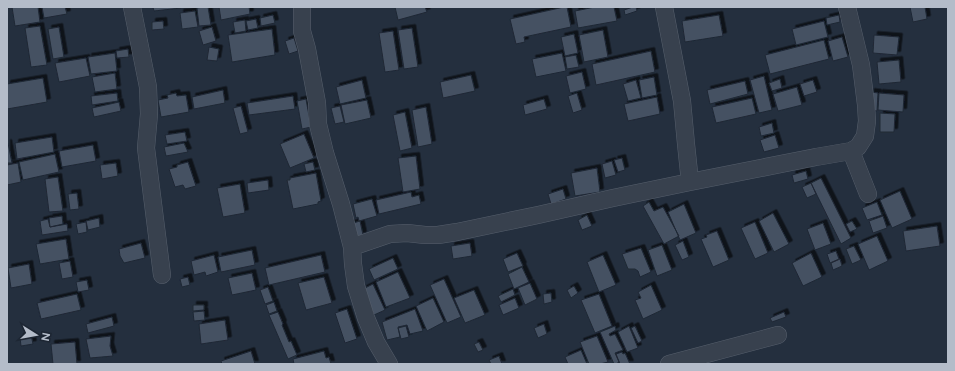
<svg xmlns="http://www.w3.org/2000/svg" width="955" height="371" font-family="Figtree,sans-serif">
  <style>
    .building { fill: #455162; stroke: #1f2835; filter: url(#shadow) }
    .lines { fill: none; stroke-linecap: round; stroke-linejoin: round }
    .minor-casing { stroke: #565f6c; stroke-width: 18 }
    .minor { stroke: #38414e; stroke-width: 17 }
  </style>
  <defs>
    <filter id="shadow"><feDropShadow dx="3.5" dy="-3.5" stdDeviation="0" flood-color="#0009"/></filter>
  </defs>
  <rect width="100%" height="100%" fill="#242f3e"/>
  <path class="building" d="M 12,7 L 38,7 L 40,22 L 15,26 Z
    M 42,7 L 65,7 L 67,14 L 44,18 Z
    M 153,7 L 181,7 L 181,8 L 154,11 Z
    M 204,7 L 208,7 L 211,25 L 199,26 L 197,8 Z
    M 219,7 L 249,7 L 250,14 L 221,20 Z
    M 395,7 L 425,7 L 427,12 L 398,20 Z
    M 564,7 L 567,7 L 571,27 L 524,37 L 525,42 L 516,44 L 510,19 Z
    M 595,7 L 614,7 L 617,21 L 578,28 L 575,11 Z
    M 633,7 L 636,7 L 637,11 L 625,15 L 624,10 Z
    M 910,7 L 925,7 L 927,19 L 913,22 Z
    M 195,11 L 198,27 L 182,29 L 180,13 Z
    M 273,15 L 275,23 L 261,26 L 260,18 Z
    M 719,15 L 723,36 L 685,42 L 682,21 Z
    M 839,15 L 840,22 L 827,25 L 826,18 Z
    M 256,19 L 258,28 L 248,30 L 246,21 Z
    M 245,20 L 246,31 L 235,33 L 233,22 Z
    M 163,21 L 164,29 L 152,30 L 152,22 Z
    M 824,21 L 828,37 L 796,45 L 792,29 Z
    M 40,26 L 47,65 L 31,67 L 25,28 Z
    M 59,27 L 64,57 L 53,59 L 48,29 Z
    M 212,27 L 216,41 L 203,45 L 199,31 Z
    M 412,28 L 418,67 L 404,69 L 398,30 Z
    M 272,29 L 275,55 L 232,62 L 228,35 Z
    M 603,30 L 608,57 L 584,62 L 579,35 Z
    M 393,31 L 399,70 L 385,72 L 379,33 Z
    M 574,34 L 578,53 L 565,56 L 561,37 Z
    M 874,35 L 899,37 L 897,55 L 873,53 Z
    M 842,37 L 848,57 L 833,61 L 828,41 Z
    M 294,38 L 298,51 L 289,54 L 285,41 Z
    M 824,40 L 829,59 L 770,74 L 765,55 Z
    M 209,47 L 219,49 L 217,61 L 207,60 Z
    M 128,49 L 129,57 L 117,58 L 116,51 Z
    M 651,51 L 655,72 L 596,85 L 592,64 Z
    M 115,53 L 117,71 L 91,74 L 88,57 Z
    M 562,53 L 566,71 L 536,77 L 532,59 Z
    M 576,55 L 579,67 L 567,69 L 565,57 Z
    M 86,58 L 90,76 L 59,82 L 55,63 Z
    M 899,60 L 901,82 L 879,84 L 877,62 Z
    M 582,72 L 586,89 L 570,93 L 566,76 Z
    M 115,73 L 117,89 L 95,92 L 92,77 Z
    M 471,75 L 475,91 L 443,98 L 440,82 Z
    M 764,76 L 772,110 L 759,113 L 750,80 Z
    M 654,77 L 657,95 L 642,98 L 639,80 Z
    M 43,78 L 47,102 L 7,109 L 7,84 Z
    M 780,79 L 782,88 L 772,91 L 769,83 Z
    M 362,80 L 366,98 L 340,104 L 336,87 Z
    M 636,80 L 641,98 L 628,101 L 623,84 Z
    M 813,80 L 817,92 L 804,96 L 800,84 Z
    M 745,81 L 748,94 L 710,104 L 707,90 Z
    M 797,87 L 802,105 L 778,111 L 773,94 Z
    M 223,90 L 225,103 L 194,109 L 192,97 Z
    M 871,92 L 878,93 L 877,111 L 870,110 Z
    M 117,93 L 118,101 L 92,105 L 91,96 Z
    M 176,93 L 177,96 L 186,95 L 189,112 L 161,117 L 158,100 L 168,98 L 167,95 Z
    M 577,93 L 582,110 L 573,113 L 568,96 Z
    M 879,93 L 904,95 L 903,112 L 878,110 Z
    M 293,96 L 295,109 L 249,115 L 247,103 Z
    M 657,97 L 660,114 L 628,121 L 624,104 Z
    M 752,98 L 756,114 L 716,123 L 712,107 Z
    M 306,99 L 311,127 L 302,129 L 297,101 Z
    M 544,99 L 547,109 L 525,115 L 523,105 Z
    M 367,100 L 371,118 L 345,124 L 341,105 Z
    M 119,102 L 121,111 L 94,117 L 92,108 Z
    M 241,106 L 248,132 L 240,134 L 233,108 Z
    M 340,106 L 344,122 L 335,124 L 331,108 Z
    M 426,107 L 432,144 L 418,147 L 412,110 Z
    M 405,112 L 412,148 L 400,151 L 393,115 Z
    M 880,113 L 895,114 L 894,132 L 880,132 Z
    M 772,123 L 774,133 L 761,136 L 759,127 Z
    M 185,132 L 187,141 L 167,144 L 165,135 Z
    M 304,134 L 314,158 L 290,168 L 280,144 Z
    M 775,135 L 779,148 L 764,152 L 760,140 Z
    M 52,137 L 54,152 L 17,159 L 15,143 Z
    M 7,143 L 8,143 L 12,163 L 7,163 Z
    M 184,143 L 188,152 L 166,156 L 164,147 Z
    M 93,145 L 96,161 L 62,167 L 59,151 Z
    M 55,154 L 59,172 L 23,180 L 19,162 Z
    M 416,156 L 420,189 L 403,192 L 398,158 Z
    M 622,158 L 625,170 L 618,172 L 614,160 Z
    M 612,161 L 616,175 L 605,178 L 602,164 Z
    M 188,162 L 196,186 L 185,189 L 183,185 L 175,187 L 169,169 L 177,167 L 177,165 Z
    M 313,162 L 315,170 L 306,172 L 304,164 Z
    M 18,163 L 21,182 L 7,185 L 7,165 Z
    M 116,163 L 118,176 L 102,179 L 100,165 Z
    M 597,168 L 600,192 L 575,196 L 571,173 Z
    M 806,171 L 808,179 L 794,183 L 792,175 Z
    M 316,173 L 321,201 L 318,202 L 318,204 L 293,209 L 287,180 L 290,180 L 290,178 Z
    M 58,177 L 63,211 L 49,212 L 45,179 Z
    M 821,178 L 851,238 L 841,244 L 811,183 Z
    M 268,180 L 269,190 L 248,193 L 247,183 Z
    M 811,183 L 816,194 L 807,198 L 802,187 Z
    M 240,184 L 245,213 L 223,217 L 217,188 Z
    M 563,189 L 566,199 L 551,204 L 548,194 Z
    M 900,191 L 912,219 L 892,228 L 880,200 Z
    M 411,192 L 412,197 L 419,195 L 421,204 L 379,214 L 376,200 Z
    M 77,193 L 79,209 L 70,210 L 68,194 Z
    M 372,199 L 377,216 L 359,221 L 358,217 L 356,218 L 353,204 Z
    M 649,202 L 654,211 L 663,207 L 679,236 L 664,244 L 643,206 Z
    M 877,202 L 882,215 L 867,220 L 862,208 Z
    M 684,204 L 696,233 L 680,240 L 668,212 Z
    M 773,213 L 789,244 L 774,252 L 759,221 Z
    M 587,215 L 592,226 L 582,230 L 578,220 Z
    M 62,216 L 63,224 L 50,227 L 49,218 Z
    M 883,216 L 887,228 L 873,233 L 869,221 Z
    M 99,218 L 100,227 L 88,230 L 86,221 Z
    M 48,219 L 50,227 L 67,224 L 68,231 L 42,235 L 40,221 Z
    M 360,221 L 363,235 L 353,237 L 350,224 Z
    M 852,221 L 857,229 L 850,232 L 846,224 Z
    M 86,222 L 87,232 L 78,234 L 76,224 Z
    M 755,222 L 768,253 L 755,259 L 741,228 Z
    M 823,223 L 831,244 L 815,250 L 807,229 Z
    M 937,226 L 940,246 L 906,251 L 903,231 Z
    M 717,231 L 729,260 L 713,267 L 701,239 L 707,237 L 706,235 Z
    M 877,236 L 888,261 L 869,270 L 858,244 Z
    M 66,239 L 69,259 L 40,264 L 36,244 Z
    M 683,241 L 689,257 L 682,260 L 675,245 Z
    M 141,243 L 145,258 L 124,263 L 120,256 L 119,249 Z
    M 470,243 L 472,256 L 453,259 L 451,246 Z
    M 662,245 L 672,270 L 657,276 L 648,250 Z
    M 854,246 L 861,260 L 852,264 L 846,249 Z
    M 641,248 L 651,272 L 640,277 L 638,271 L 635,269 L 628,269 L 622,254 Z
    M 252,250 L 255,265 L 221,272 L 218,257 Z
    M 836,251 L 839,259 L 830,263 L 827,254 Z
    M 517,253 L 523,266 L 508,272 L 503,259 Z
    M 811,253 L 822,277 L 803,286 L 792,263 Z
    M 214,255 L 218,272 L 206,276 L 205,272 L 194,275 L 191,261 Z
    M 321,255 L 325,272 L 269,285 L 265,268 Z
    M 603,255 L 616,285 L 599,292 L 587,262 Z
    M 393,258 L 398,269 L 374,280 L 369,269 Z
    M 840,259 L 842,266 L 833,270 L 831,263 Z
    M 70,261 L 73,277 L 62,279 L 59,263 Z
    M 29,264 L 32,284 L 11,288 L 8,268 Z
    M 522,267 L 529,282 L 514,289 L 508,274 Z
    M 398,272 L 410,298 L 386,307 L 376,282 Z
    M 252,273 L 256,290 L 232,295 L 228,278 Z
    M 188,277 L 190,285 L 182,287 L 180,279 Z
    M 324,277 L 332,303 L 306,310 L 298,283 Z
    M 444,279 L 461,317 L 447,323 L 430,285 Z
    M 87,280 L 89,290 L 78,292 L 76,282 Z
    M 530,283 L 537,299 L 525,305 L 518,288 Z
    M 373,284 L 385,310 L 374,315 L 363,289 Z
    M 651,285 L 662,310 L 643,319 L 635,300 L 641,298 L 638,292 Z
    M 574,286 L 578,293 L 571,298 L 567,290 Z
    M 268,287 L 273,301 L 265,304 L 260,290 Z
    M 513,289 L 515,295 L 501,302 L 498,296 Z
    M 474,290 L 485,315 L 465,323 L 454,298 Z
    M 551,293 L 552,302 L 544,304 L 543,294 Z
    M 77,294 L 81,310 L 41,319 L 37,303 Z
    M 599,294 L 612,326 L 595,333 L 581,300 Z
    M 433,298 L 444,322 L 427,331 L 416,306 Z
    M 515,298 L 519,308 L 503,315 L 499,305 Z
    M 274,302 L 277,311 L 269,314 L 266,305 Z
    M 193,305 L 204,305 L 204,310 L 193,311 Z
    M 347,309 L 357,339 L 345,343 L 335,313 Z
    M 415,309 L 423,331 L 410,334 L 407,325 L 398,327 L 400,337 L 387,340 L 382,322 Z
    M 204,311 L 205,320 L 194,321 L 193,312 Z
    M 278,312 L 283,324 L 282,325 L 289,342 L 291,341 L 297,355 L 288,359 L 269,315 Z
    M 784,312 L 786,317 L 772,322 L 770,318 Z
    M 112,317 L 114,326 L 88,333 L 86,324 Z
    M 225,320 L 228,340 L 201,344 L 199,324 Z
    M 544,324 L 547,334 L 538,338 L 534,328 Z
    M 406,326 L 409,337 L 401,339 L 398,328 Z
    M 615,326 L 616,330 L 609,334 L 610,336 L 615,334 L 623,350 L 615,353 L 619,362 L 616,364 L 614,364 L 600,332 Z
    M 629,326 L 638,348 L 627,352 L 618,332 Z
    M 635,326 L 642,341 L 638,343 L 631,328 Z
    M 31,335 L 33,344 L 21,346 L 20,337 Z
    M 111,336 L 110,346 L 113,356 L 90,358 L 86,339 Z
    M 597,336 L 608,362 L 600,364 L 589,364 L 580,342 Z
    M 75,342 L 77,364 L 53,364 L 51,344 Z
    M 479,342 L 483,350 L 478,352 L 474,344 Z
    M 581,350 L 587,364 L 568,364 L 565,357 Z
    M 251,351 L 255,364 L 222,364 L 221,361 Z
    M 324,351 L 326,358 L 329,357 L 331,364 L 294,364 L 293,359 Z
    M 622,352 L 623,354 L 625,353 L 630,364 L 620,364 L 616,354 Z
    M 499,356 L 502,364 L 491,364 L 489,360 Z"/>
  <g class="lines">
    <defs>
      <path id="minor" d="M 132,7 L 148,87 L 149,114 L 146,148 L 162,275
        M 302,7 L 302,31 L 307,49 L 317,103 L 318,124 L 325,153 L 341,204 L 352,247 L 353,264 L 356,286 L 366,318 L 376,342 L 389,364
        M 664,7 L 682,101 L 686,144 L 690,182
        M 851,151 L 868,194
        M 352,247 L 390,234 L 407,233 L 425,235 L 438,235 L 457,232 L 538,215 L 613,198 L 690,182 L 816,157 L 851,151 L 858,147 L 865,136 L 867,121 L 866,105 L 861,65 L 847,7
        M 669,364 L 778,335"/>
    </defs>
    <use href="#minor" class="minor-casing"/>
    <use href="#minor" class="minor"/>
  </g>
  <rect width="955" height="371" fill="none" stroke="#b4bcc9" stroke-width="16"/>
  <g transform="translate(36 335) rotate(101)" stroke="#1d2633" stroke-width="3" paint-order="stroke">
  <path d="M0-3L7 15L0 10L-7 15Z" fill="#b4bcc9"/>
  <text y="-6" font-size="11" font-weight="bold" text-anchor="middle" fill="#b4bcc9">N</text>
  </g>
</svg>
